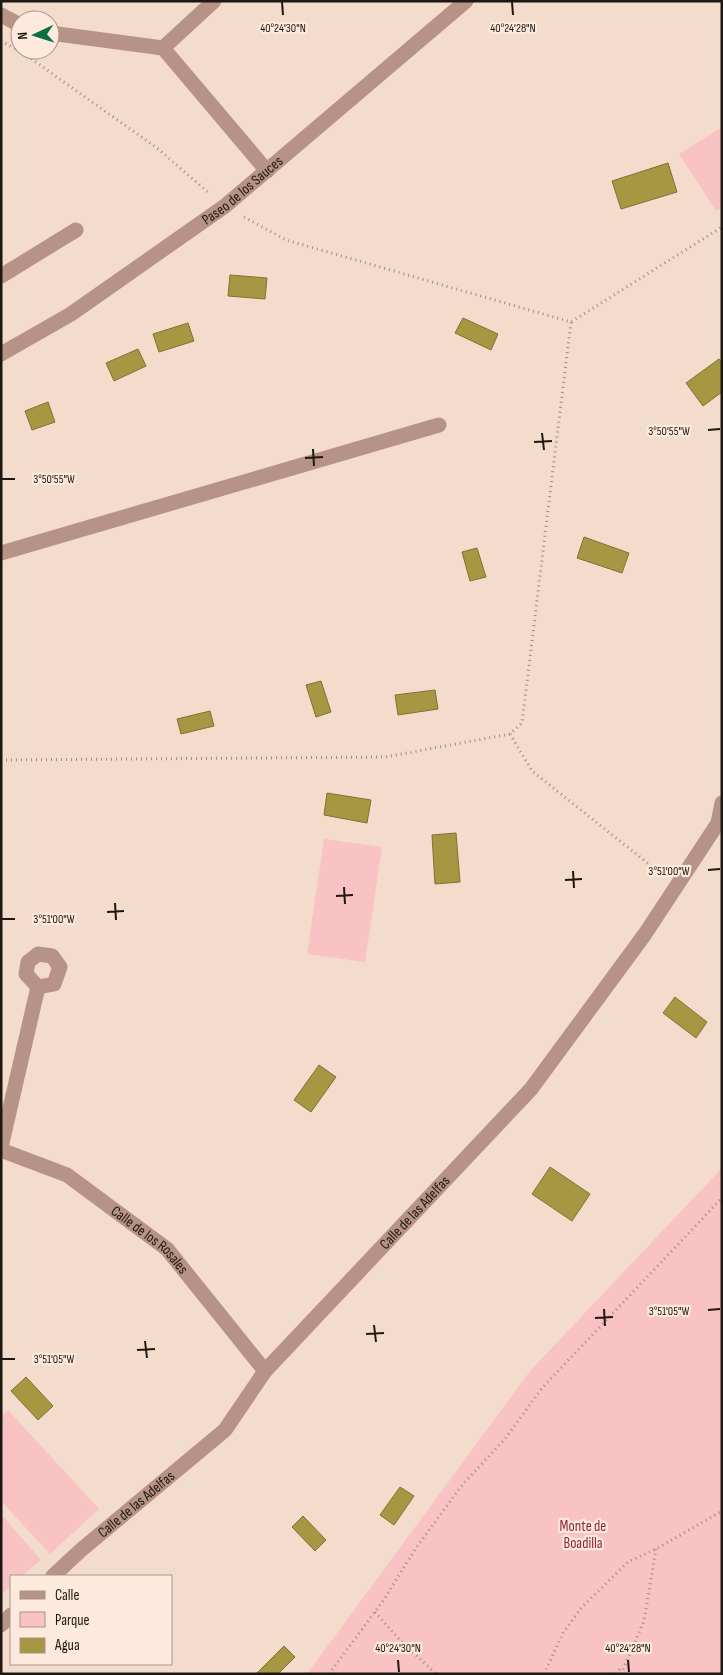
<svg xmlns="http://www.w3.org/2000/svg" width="723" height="1675" font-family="'Sofia Sans Condensed',sans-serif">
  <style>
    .green { fill: #f9c2c3 }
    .water { fill: #a89742; stroke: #7f7133 }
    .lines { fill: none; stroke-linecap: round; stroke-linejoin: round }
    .path { stroke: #9d8c80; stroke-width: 3; stroke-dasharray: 1 4; stroke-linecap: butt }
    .minor { stroke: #b79286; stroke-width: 15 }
    .ticks { fill: none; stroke: #1f1711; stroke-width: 2 }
    .labels { text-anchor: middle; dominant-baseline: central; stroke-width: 4.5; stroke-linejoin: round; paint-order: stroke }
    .street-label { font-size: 15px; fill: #1f1711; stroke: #fdeadd }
    .park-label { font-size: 15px; fill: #8c2533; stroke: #fdeadd }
    .ticks-label { font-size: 12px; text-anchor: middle; fill: #1f1711; stroke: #fdeadd; stroke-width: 4.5; stroke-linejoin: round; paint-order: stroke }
  </style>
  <rect width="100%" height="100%" fill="#f3dccc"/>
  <path class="green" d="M 722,127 L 722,207 L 716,211 L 679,154 Z
    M 324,839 L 382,847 L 365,962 L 307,954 Z
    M 722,1168 L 722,1674 L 307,1674 L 530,1371 Z
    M 8,1410 L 99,1509 L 50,1554 L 1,1501 L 1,1417 Z
    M 1,1514 L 41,1560 L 22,1576 L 11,1576 L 11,1586 L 1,1595 Z"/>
  <path class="water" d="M 668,163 L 677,192 L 621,209 L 612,181 Z
    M 230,275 L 267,278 L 265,299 L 228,296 Z
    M 463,318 L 498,334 L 491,350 L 455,333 Z
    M 188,323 L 194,341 L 159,352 L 153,334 Z
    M 138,349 L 146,366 L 114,381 L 106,363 Z
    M 719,359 L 722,363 L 722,392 L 703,406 L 686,383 Z
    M 48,402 L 55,422 L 32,430 L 25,411 Z
    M 584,537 L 629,553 L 622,573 L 577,558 Z
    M 477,548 L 486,577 L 470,581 L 462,552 Z
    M 321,681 L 331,712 L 316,717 L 306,685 Z
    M 435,690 L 438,709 L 398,715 L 395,695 Z
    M 210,711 L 214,726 L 181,734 L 177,719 Z
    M 327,793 L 371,800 L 367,823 L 324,815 Z
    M 456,833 L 460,882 L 435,884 L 432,835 Z
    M 675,997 L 707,1022 L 696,1038 L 663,1013 Z
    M 319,1065 L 336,1077 L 311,1112 L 294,1100 Z
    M 550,1167 L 590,1194 L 572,1221 L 532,1194 Z
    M 26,1377 L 53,1406 L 38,1420 L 11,1391 Z
    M 400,1487 L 414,1496 L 394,1525 L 380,1515 Z
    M 303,1516 L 326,1540 L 315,1551 L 292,1527 Z
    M 284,1646 L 295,1657 L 278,1674 L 256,1674 Z"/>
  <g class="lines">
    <path class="path" d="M 1,41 L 23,53 L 157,148 L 210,194
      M 244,217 L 286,240 L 571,322 L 722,227
      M 510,734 L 532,771 L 660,873
      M 1,760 L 385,757 L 510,734 L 522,723 L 571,322
      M 375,1612 L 399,1639 L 436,1674
      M 329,1674 L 383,1601 L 416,1548 L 463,1484 L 505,1439 L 542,1388 L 722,1198
      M 544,1674 L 563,1633 L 582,1607 L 628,1562 L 656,1549 L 722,1511
      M 616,1674 L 622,1666
      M 621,1674 L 644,1621 L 656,1549"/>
    <g class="minor">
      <path d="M 214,1 L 163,48 L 267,171"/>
      <path d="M 1,15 L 20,25"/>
      <path d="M 50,33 L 163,48"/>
      <path d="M 1,276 L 76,230"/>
      <path id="s1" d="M 1,354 L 71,314 L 225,206 L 466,1"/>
      <path d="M 1,553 L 439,425"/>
      <path d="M 38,954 L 52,956 L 60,967 L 54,984 L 38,987 L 26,974 L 28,962 Z"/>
      <path d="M 1,1147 L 38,987"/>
      <path id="s2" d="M 1,1150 L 67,1175 L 167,1249 L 265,1371"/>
      <path id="s3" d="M 53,1576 L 81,1550 L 225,1430 L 265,1371 L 531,1089 L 645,934 L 718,823 L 722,803"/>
      <path d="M 1,1625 L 11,1615"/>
    </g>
  </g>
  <path class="ticks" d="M 282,2 L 283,15M 512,2 L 513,15M 708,430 L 720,429M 542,433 L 544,450M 534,442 L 552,441M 313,449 L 314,466M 305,458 L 323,457M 2,479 L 15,479M 708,870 L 720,869M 573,871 L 574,888M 565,880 L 582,879M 344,887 L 345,904M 336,896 L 353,895M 115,903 L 116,920M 107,912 L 124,911M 2,919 L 15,919M 604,1309 L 605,1326M 708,1310 L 720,1309M 595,1318 L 613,1317M 374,1325 L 376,1342M 366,1334 L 384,1333M 145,1341 L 147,1358M 137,1350 L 155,1349M 2,1359 L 15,1359M 398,1660 L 399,1672M 628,1660 L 629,1672"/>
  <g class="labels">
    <g class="street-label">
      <text stroke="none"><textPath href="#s1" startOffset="292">Paseo de los Sauces</textPath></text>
      <text stroke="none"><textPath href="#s3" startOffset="515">Calle de las Adelfas</textPath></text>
      <text stroke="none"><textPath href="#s2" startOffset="176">Calle de los Rosales</textPath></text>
      <text stroke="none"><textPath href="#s3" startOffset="110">Calle de las Adelfas</textPath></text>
    </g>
    <g class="park-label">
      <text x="583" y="1526">Monte de<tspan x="583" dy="17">Boadilla</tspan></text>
    </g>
  </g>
  <g class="ticks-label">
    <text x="283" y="32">40°24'30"N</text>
    <text x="513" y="32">40°24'28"N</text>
    <text x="669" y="435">3°50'55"W</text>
    <text x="54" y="483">3°50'55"W</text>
    <text x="669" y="875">3°51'00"W</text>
    <text x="54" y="923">3°51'00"W</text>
    <text x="669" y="1315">3°51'05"W</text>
    <text x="54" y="1363">3°51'05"W</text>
    <text x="398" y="1652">40°24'30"N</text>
    <text x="628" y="1652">40°24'28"N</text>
  </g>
  <rect width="723" height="1675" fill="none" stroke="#1f1711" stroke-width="5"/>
  <rect x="10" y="1575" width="162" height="90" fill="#fdeadd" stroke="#a4968b"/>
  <rect x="20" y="1591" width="25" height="8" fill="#b79286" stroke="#a4968b"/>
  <text x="55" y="1600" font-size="15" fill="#1f1711">Calle</text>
  <rect x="20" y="1612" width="25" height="15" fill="#f9c2c3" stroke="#a4968b"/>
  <text x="55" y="1625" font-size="15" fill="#1f1711">Parque</text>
  <rect x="20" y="1638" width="25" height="15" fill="#a89742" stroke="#a4968b"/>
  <text x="55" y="1650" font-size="15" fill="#1f1711">Agua</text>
  <g transform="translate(35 35) rotate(266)"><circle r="24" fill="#fdeadd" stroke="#a4968b"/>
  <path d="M0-4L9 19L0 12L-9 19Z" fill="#087047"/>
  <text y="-8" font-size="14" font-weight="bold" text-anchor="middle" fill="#1f1711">N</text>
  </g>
</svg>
